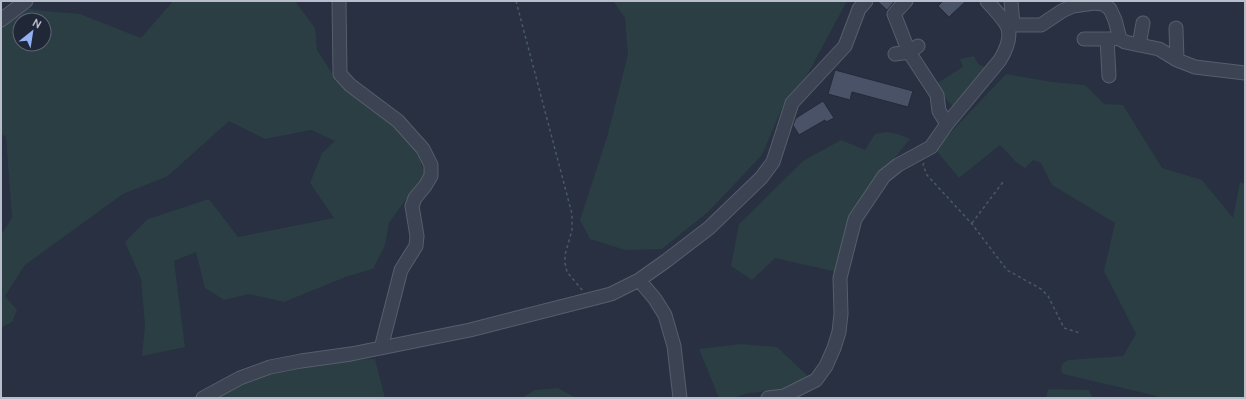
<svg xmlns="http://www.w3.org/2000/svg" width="1246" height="399" font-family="Ubuntu,sans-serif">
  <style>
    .green { fill: #2a3e43; fill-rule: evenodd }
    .building { fill: #495266; stroke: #232a39 }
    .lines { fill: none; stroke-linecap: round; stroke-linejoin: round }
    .minor-casing { stroke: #575e6c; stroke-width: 15 }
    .path { stroke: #485b60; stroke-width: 1.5; stroke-dasharray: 3 3; stroke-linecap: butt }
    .minor { stroke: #3c4352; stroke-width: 13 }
  </style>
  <rect width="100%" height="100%" fill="#283042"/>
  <path class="green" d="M 173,1 L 295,1 L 315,28 L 317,50 L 334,76 L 369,106 L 399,127 L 419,155 L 424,174 L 389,223 L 385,245 L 373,269 L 348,276 L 284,302 L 249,294 L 224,300 L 205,288 L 196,252 L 174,261 L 185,347 L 142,356 L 145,325 L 141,279 L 125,242 L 148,219 L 209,199 L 238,237 L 334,218 L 310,183 L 322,153 L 335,141 L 311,130 L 265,139 L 229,121 L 168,176 L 123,194 L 25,265 L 5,296 L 17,310 L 12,322 L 1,328 L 1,235 L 12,218 L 6,137 L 1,134 L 1,25 L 25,8 L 44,11 L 80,14 L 141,38 ZM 20,20 L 44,20 L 44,44 L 20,44 Z
    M 613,1 L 847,1 L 805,79 L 785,101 L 762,155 L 708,212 L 662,249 L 625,250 L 590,239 L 580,220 L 607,137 L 628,54 L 625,18 Z
    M 974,56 L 978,64 L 989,69 L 953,107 L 934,85 L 963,67 L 960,59 Z
    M 1006,74 L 1052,82 L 1085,85 L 1104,104 L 1123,105 L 1162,168 L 1202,180 L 1233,218 L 1240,182 L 1245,184 L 1245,398 L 1165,398 L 1063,374 L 1061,370 L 1062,364 L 1068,360 L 1123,356 L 1136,334 L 1104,271 L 1115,223 L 1052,185 L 1041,163 L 1033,160 L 1025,168 L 1016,162 L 1000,145 L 959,178 L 935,149 Z
    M 887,132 L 898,134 L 910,139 L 894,159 L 880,172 L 836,272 L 775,258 L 752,280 L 731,266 L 739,224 L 803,161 L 841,140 L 865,150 L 875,134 Z
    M 741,344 L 777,347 L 808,376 L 783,390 L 749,393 L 733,398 L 719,398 L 699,349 Z
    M 375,359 L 385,398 L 214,398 L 238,386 L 275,373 L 332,360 Z
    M 558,388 L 576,398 L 521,398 L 535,390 Z
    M 1048,389 L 1089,390 L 1093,398 L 1046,398 Z"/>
  <path class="building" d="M 877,1 L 895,1 L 887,10 Z
    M 943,1 L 966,1 L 949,17 L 938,6 Z
    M 835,70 L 913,91 L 908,107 L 852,92 L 850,100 L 828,94 Z
    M 823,101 L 834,118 L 826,122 L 825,120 L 799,135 L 793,125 L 796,118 Z"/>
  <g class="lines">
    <defs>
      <path id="minor" d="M 339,1 L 340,74 L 350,85 L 398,121 L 423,149 L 431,165 L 431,176 L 425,186 L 415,198 L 412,206 L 417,236 L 416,246 L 401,270 L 381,348
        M 906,1 L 894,14 L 909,52 L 937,95 L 939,111 L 947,124
        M 1011,1 L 1013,25
        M 1,20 L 26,1
        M 1007,25 L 1041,25 L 1062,11 L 1073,6 L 1094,3 L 1103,4 L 1110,9 L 1115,20 L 1120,39 L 1125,42 L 1159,49 L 1177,60 L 1195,67 L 1245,73
        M 1176,28 L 1177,60
        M 1084,39 L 1114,39
        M 1107,39 L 1109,76
        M 1139,45 L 1143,23
        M 895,54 L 909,52 L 918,46
        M 639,280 L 655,299 L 665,315 L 674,346 L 680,398
        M 203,398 L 240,378 L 270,367 L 301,361 L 351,354 L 470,330 L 611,294 L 639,280 L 666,261 L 709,228 L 761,178 L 773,162 L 792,103 L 845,46 L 859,9 L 866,1
        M 768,398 L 784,396 L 816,380 L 826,366 L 834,348 L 839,332 L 841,314 L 840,278 L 855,219 L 884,176 L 898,165 L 931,147 L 947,124 L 1000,60 C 1006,50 1013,35 1006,24 C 1001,16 993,8 987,1"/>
    </defs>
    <use href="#minor" class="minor-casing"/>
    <path class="path" d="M 516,1 L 572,214 L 572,230 L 565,255 L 565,263 L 567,272 L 583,291
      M 924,163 L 923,165 L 927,175 L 972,224 L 1007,270 L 1041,289 L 1048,296 L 1064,328 L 1080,333
      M 972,223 L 1003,182"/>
    <use href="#minor" class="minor"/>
  </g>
  <rect width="1246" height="399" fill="none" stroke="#b9becc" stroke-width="4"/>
  <g transform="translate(32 32) rotate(30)"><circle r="19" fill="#202837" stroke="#5d6473"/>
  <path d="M0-3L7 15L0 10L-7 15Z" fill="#94b1f5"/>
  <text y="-6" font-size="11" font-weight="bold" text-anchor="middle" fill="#b9becc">N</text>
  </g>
</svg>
